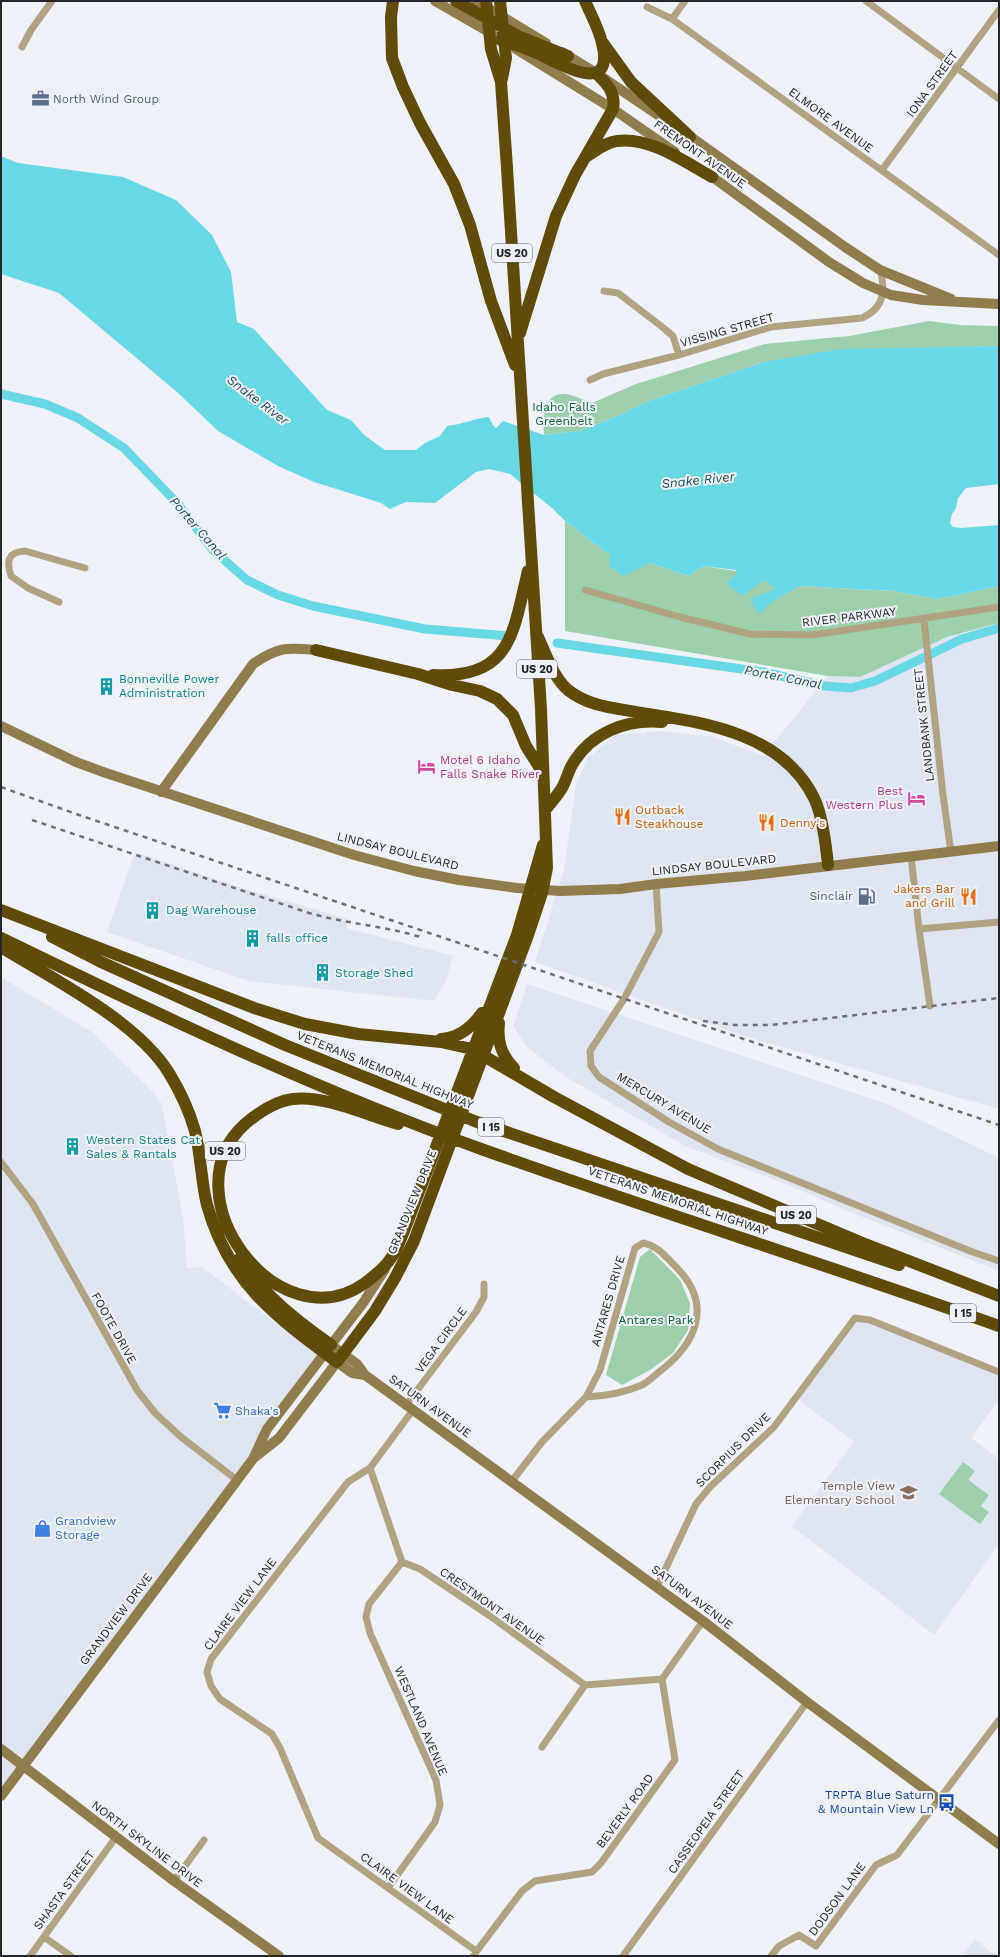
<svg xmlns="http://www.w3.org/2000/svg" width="1000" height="1957" font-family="'Work Sans',sans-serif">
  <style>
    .built { fill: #dee5f1 }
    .green { fill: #9ecfac }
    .water { fill: #68d8e4 }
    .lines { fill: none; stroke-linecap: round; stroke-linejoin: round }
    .canal { stroke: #68d8e4; stroke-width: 9 }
    .street { stroke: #afa383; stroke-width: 7 }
    .secondary { stroke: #8f7d4d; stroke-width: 10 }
    .highway { stroke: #604c09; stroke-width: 12 }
    .rail { stroke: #6e7073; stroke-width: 2.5; stroke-dasharray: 5 5; stroke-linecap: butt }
    .labels { text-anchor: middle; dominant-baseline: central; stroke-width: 4; stroke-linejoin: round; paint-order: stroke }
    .shield { fill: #eef1f7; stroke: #616366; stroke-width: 1 }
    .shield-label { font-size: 11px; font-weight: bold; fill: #252628 }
    .street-label { font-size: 12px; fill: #252628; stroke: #eef1f7 }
    .service-label { font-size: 12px; fill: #4e5e75; stroke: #eef1f7; text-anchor: start }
    .park-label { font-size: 12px; fill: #0d6335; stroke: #eef1f7 }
    .culture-label { font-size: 12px; fill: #0d838f; stroke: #eef1f7; text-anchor: start }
    .hotel-label { font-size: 12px; fill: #b23c85; stroke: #eef1f7; text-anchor: start }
    .food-label { font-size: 12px; fill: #c56008; stroke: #eef1f7; text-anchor: start }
    .shop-label { font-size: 12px; fill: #366cbe; stroke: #eef1f7; text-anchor: start }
    .education-label { font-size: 12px; fill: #785e54; stroke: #eef1f7; text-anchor: end }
    .transit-label { font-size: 12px; fill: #164399; stroke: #eef1f7; text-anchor: end }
    .water-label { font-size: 13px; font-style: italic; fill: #1e5055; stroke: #eef1f7 }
  </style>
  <rect width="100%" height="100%" fill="#eef1f7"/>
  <path class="built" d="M 999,623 L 999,1109 L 744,1036 L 535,962 L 564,870 L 576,784 L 588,758 L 616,735 L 661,731 L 714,737 L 763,756 L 828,676 L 860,677 L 947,637 Z
    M 135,852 L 245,889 L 348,919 L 346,928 L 453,956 L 445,983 L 434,1001 L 249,981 L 107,932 Z
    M 1,977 L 92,1032 L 152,1091 L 162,1104 L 183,1218 L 187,1268 L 202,1267 L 321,1358 L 253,1459 L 1,1796 Z
    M 527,984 L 887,1104 L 999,1158 L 999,1271 L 845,1210 L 791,1186 L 685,1146 L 566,1077 L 527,1047 L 513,1026 Z
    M 855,1318 L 870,1320 L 999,1372 L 999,1400 L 971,1438 L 999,1459 L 999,1544 L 934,1635 L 792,1526 L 854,1442 L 796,1398 Z
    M 975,1939 L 991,1952 L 997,1956 L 963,1956 Z"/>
  <path class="green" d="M 929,321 L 960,325 L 999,326 L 999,346 L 928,348 L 764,362 L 646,402 L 620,415 L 580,431 L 544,435 C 543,421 542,392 565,394 C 574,395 583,400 592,403 L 636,384 L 765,344 L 849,336 Z
    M 565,521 L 610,555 L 650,563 L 689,576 L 703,566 L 736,571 L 738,574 L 764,580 L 775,589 L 771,602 L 800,586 L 893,591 L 938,599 L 999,586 L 999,623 L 947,637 L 860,677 L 828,676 L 565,631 Z
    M 650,1249 L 680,1280 L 690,1303 L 688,1330 L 673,1353 L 650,1370 L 622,1385 L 606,1375 L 640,1257 Z
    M 963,1462 L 975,1471 L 968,1480 L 989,1495 L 981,1506 L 989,1512 L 980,1524 L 939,1494 Z"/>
  <path class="water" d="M 1,156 L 18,163 L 123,177 L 176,200 L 212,235 L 231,272 L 237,322 L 254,329 L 327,410 L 351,420 L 364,435 L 385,450 L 416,450 L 425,443 L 440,436 L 447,426 C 462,425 474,418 489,417 L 493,425 L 496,428 L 503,421 L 544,435 L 580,431 L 620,415 L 646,402 L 764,362 L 840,349 L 999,346 L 999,484 L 966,488 L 958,498 L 956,508 L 952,514 L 950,523 L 953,527 L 961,528 L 999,525 L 999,586 L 938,599 L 893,591 L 800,586 L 772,602 L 759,614 L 750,599 L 775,589 L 764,580 L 742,596 L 726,583 L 737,574 L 736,570 L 703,566 L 689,576 L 650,563 L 623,576 L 609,566 L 610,555 L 565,521 L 552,508 L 510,474 L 489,469 L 476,472 L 435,503 L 406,502 L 390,509 L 381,503 L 314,482 L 278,466 L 218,431 L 177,392 L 59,293 L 1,274 Z"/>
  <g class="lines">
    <path class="canal" d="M 1,394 L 45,404 L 78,418 L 124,448 L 178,504 L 213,550 L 247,580 L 278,595 L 313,606 L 425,629 L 508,636
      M 557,643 L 763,672 L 825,686 L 851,688 L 875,681 L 962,639 L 999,628"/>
    <path class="street" d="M 866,1 L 999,99
      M 647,7 L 672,19 L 999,255
      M 672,19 L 685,1
      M 22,47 L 31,30 L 52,1
      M 882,170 L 999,10
      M 604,291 L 618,293 L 661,326 L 673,336 L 679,355
      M 590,380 L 603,374 L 679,355 L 771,327 L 862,318 C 884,308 886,291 880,270
      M 585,590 L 680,617 L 750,634 L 812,635 L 826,633 L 999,607
      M 59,602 L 28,588 L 11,576 C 6,561 8,552 25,551 L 85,568
      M 924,620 L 943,795 L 951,852
      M 911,856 L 919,929 L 930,1006
      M 656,884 L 659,932 L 624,999 L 590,1051 L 591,1066 L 599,1077 L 669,1122 L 718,1149 L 970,1251 L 999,1261
      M 919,929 L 999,922
      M 1,1162 L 33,1204 L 137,1390 L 155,1413 L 181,1437 L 237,1480
      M 643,1243 C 658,1246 665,1256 676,1267 C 714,1305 696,1344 659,1372 C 654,1376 648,1382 642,1385 C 624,1393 605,1396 586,1397 L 600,1370 L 635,1248 Z
      M 406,1405 L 476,1312 L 484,1297 L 484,1284
      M 413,1410 L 370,1468 L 348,1482 L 211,1659 L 207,1672 L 211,1686 L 220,1699 L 272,1734 L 280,1748 L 318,1838 L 476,1951
      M 370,1468 L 402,1562
      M 512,1481 L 542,1442 L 586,1397
      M 402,1562 L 420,1569 L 490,1616 L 585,1685 L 662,1679
      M 657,1587 L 696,1504 L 710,1487 L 774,1427 L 855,1318 L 870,1320 L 999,1372
      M 542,1747 L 585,1685
      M 174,1881 L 204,1840
      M 388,1888 L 435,1822 L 440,1805 L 436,1780 L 370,1633 L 366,1617 L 369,1604 L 402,1562
      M 44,1937 L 71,1956
      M 30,1956 L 116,1837
      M 473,1956 L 522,1891 L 535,1881 L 592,1872 L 601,1863 L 675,1760 L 662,1679 L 703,1621
      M 623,1956 L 807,1702
      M 771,1956 L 779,1946 L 799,1935 L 816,1946 L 876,1865 L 897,1855 L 999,1720"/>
    <path class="secondary" d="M 435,1 L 494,35
      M 476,1 L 546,43
      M 516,49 L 613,109 L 675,152
      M 562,52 L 596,73 L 667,121
      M 684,132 L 845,247 L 880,270 L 951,299
      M 707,173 L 829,262 L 863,283 L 891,295 L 923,300 L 999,304
      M 1,726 L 76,762 L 106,773 L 354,855 L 414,871 L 459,880 L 517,888 L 560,891 L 620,889 L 656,884 L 745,876 L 999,846
      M 161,792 L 253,664 C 278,647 286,647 316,650
      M 331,1345 L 357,1364 L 365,1375 L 703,1621 L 807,1702 L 999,1844
      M 255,1457 L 279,1438 L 337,1362 L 352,1373 L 365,1375
      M 1,1749 L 174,1881 L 279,1956
      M 1,1796 L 253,1459 L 267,1429 L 363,1303 L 385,1269"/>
    <path class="highway" d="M 393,1 L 391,17 L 392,58 L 403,87 L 420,123 L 454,184 L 470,225 L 491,301 L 515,365
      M 456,1 L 518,36 L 568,56
      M 500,1 L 506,58 L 502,79
      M 501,40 C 515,45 529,49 541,55 C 563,66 615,96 602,43 C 599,29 591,15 585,1
      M 603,43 L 631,82 L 690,137
      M 587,156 C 597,150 606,142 617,141 C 649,136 685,162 712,177
      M 520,333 L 556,216 L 575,175 L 613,109 C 616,92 607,84 596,73
      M 538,637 C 546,654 553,677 568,690 C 589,707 616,708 642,713 C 707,723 784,734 815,800 C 823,818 826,845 828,865
      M 316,650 L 418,674 L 452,685 L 480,691 L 497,699 L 513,715 L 526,746 L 543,773
      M 433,675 C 512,679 513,632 528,571
      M 545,810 C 551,803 557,796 562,788 C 566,781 568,772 572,765 C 590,733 626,719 662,722
      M 1,910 L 254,1008 L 305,1024 L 358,1034 L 441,1042 L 472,1049 L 554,1097 L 688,1169 L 860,1242 L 999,1296
      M 52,937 L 101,962 L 285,1045 L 477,1122 L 899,1265
      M 1,938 C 159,1015 319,1091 484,1150 C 655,1211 828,1265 999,1326
      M 1,947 C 53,979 137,1021 169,1073 C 180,1091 189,1110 195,1131 C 201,1155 201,1181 207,1205 C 229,1283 275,1316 337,1362 L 375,1311 L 395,1278 L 414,1241 L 527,938 L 542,893 L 547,868 L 541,709 L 507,168 L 501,82 L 491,49 L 486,1
      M 499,1023 C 497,1041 501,1055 514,1068
      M 441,1039 C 459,1038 472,1027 482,1013
      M 398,1124 C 366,1115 325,1095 293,1099 C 276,1101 258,1113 245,1124 C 166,1195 279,1345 365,1283 C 374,1276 385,1268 391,1258 C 397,1251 400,1240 404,1231 L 517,935 L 543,845
      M 240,1258 C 263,1295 296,1320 331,1345"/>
    <path class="rail" d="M 1,787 L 79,815 L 999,1125
      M 32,820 L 309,913 C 347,924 386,926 424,938
      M 703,1021 L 735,1025 L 771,1025 L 999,998"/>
  </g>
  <defs>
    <symbol id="office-bare" viewBox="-9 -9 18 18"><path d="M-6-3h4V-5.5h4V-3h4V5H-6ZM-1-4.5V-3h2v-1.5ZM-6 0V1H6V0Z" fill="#5c6f8a" stroke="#eef1f7" stroke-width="2.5" paint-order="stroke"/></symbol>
    <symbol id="building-bare" viewBox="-9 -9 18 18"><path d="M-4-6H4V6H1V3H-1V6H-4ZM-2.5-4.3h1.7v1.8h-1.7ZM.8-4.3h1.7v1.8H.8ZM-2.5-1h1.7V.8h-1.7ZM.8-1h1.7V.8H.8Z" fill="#0f9aa8" stroke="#eef1f7" stroke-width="2.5" paint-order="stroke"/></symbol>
    <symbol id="hotel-bare" viewBox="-9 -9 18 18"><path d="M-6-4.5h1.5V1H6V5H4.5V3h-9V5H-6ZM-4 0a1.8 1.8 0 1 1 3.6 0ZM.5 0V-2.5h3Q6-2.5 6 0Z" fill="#d1479c" stroke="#eef1f7" stroke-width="2.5" paint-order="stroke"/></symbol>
    <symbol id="restaurant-bare" viewBox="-9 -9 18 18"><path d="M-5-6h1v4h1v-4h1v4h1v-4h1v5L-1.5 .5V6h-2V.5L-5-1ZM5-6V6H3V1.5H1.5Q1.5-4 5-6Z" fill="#e8710a" stroke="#eef1f7" stroke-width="2.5" paint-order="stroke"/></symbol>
    <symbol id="fuel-bare" viewBox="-9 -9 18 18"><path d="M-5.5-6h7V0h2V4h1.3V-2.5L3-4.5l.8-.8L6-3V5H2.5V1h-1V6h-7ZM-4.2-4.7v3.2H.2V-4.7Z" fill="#5c6f8a" stroke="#eef1f7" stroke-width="2.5" paint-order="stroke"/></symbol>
    <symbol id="supermarket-bare" viewBox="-9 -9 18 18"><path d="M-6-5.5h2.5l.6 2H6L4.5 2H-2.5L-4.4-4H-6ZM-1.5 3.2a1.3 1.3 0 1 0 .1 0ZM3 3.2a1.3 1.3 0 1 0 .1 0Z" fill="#3f7fe0" stroke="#eef1f7" stroke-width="2.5" paint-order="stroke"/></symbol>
    <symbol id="school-bare" viewBox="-9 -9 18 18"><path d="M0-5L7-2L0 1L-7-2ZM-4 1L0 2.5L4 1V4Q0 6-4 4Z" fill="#8d6e63" stroke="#eef1f7" stroke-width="2.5" paint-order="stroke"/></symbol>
    <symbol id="shop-bare" viewBox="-9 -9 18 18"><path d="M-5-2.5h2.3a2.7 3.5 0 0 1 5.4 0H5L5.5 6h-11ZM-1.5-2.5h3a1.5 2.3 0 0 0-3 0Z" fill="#3f7fe0" stroke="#eef1f7" stroke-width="2.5" paint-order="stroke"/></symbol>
    <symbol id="bus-bare" viewBox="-9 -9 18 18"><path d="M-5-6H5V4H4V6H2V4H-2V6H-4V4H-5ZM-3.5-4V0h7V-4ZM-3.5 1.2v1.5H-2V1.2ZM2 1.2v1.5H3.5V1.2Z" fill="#1a4fb4" stroke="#eef1f7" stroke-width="2.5" paint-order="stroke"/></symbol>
  </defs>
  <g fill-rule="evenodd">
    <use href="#office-bare" x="28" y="86" width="25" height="25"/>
    <use href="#building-bare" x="94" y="674" width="25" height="25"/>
    <use href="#hotel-bare" x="414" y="754" width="25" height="25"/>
    <use href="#hotel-bare" x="904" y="786" width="25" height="25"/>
    <use href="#restaurant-bare" x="610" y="804" width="25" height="25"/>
    <use href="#restaurant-bare" x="754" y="810" width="25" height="25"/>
    <use href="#fuel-bare" x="854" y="884" width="25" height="25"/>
    <use href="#restaurant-bare" x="956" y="884" width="25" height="25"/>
    <use href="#building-bare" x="140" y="898" width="25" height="25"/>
    <use href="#building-bare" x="240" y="926" width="25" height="25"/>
    <use href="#building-bare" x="310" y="960" width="25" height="25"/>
    <use href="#building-bare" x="60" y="1134" width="25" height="25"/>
    <use href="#supermarket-bare" x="210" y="1398" width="25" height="25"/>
    <use href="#school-bare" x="896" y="1480" width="25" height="25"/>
    <use href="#shop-bare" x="30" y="1516" width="25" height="25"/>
    <use href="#bus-bare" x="934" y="1790" width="25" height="25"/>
  </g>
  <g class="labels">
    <g class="shield">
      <rect x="492" y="244" width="40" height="18" rx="3"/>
      <rect x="517" y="660" width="40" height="18" rx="3"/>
      <rect x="478" y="1118" width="26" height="18" rx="3"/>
      <rect x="205" y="1142" width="40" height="18" rx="3"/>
      <rect x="776" y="1206" width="40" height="18" rx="3"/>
      <rect x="950" y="1304" width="26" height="18" rx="3"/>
    </g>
    <g class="shield-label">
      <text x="512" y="253">US 20</text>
      <text x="537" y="669">US 20</text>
      <text x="491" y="1127">I 15</text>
      <text x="225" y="1151">US 20</text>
      <text x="796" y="1215">US 20</text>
      <text x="963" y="1313">I 15</text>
    </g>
    <g class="street-label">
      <text transform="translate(932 84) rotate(-54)">IONA STREET</text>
      <text transform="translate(831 120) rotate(36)">ELMORE AVENUE</text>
      <text transform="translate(700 154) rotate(35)">FREMONT AVENUE</text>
      <text transform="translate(727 330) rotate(-16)">VISSING STREET</text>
      <text transform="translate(849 617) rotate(-7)">RIVER PARKWAY</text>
      <text transform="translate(924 725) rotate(-96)">LANDBANK STREET</text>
      <text transform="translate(398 851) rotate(14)">LINDSAY BOULEVARD</text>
      <text transform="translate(714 865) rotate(-6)">LINDSAY BOULEVARD</text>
      <text transform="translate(385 1070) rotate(22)">VETERANS MEMORIAL HIGHWAY</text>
      <text transform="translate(664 1103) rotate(31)">MERCURY AVENUE</text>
      <text transform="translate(678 1201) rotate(19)">VETERANS MEMORIAL HIGHWAY</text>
      <text transform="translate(412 1202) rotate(-68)">GRANDVIEW DRIVE</text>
      <text transform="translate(608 1301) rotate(-74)">ANTARES DRIVE</text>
      <text transform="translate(114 1328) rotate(61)">FOOTE DRIVE</text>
      <text transform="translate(441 1340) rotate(-54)">VEGA CIRCLE</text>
      <text transform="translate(430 1406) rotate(36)">SATURN AVENUE</text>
      <text transform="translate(733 1450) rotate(-45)">SCORPIUS DRIVE</text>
      <text transform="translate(692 1597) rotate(37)">SATURN AVENUE</text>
      <text transform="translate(240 1604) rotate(-53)">CLAIRE VIEW LANE</text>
      <text transform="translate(492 1606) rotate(35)">CRESTMONT AVENUE</text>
      <text transform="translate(116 1619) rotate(-53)">GRANDVIEW DRIVE</text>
      <text transform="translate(421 1721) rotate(67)">WESTLAND AVENUE</text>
      <text transform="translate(625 1811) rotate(-54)">BEVERLY ROAD</text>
      <text transform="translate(706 1822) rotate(-55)">CASSEOPEIA STREET</text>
      <text transform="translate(147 1844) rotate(37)">NORTH SKYLINE DRIVE</text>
      <text transform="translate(407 1888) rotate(36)">CLAIRE VIEW LANE</text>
      <text transform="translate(64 1890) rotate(-54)">SHASTA STREET</text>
      <text transform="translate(837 1899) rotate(-54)">DODSON LANE</text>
    </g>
    <g class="service-label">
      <text x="53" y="99">North Wind Group</text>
      <text x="853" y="896" text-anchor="end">Sinclair</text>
    </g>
    <g class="park-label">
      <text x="564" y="407">Idaho Falls<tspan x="564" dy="14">Greenbelt</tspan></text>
      <text x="656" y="1320">Antares Park</text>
    </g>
    <g class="culture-label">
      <text x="119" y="679">Bonneville Power<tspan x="119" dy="14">Administration</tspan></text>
      <text x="166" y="910">Dag Warehouse</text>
      <text x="266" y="938">falls office</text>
      <text x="335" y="973">Storage Shed</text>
      <text x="86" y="1140">Western States Cat<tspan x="86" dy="14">Sales &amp; Rantals</tspan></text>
    </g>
    <g class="hotel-label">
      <text x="440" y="760">Motel 6 Idaho<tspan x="440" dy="14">Falls Snake River</tspan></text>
      <text x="903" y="791" text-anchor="end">Best<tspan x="903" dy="14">Western Plus</tspan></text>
    </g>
    <g class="food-label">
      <text x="635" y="810">Outback<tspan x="635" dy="14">Steakhouse</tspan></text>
      <text x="780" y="823">Denny's</text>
      <text x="955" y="889" text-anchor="end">Jakers Bar<tspan x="955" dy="14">and Grill</tspan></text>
    </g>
    <g class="shop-label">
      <text x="235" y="1411">Shaka's</text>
      <text x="55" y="1521">Grandview<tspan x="55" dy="14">Storage</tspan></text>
    </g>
    <g class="education-label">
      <text x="895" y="1486">Temple View<tspan x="895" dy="14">Elementary School</tspan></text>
    </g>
    <g class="transit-label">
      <text x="934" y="1795">TRPTA Blue Saturn<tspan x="934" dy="14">&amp; Mountain View Ln</tspan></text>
    </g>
    <g class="water-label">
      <text transform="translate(258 400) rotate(37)">Snake River</text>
      <text transform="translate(698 480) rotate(-6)">Snake River</text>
      <text transform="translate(198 528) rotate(49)">Porter Canal</text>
      <text transform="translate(783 677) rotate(11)">Porter Canal</text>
    </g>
  </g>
  <rect width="1000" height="1957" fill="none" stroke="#252628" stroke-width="4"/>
</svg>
